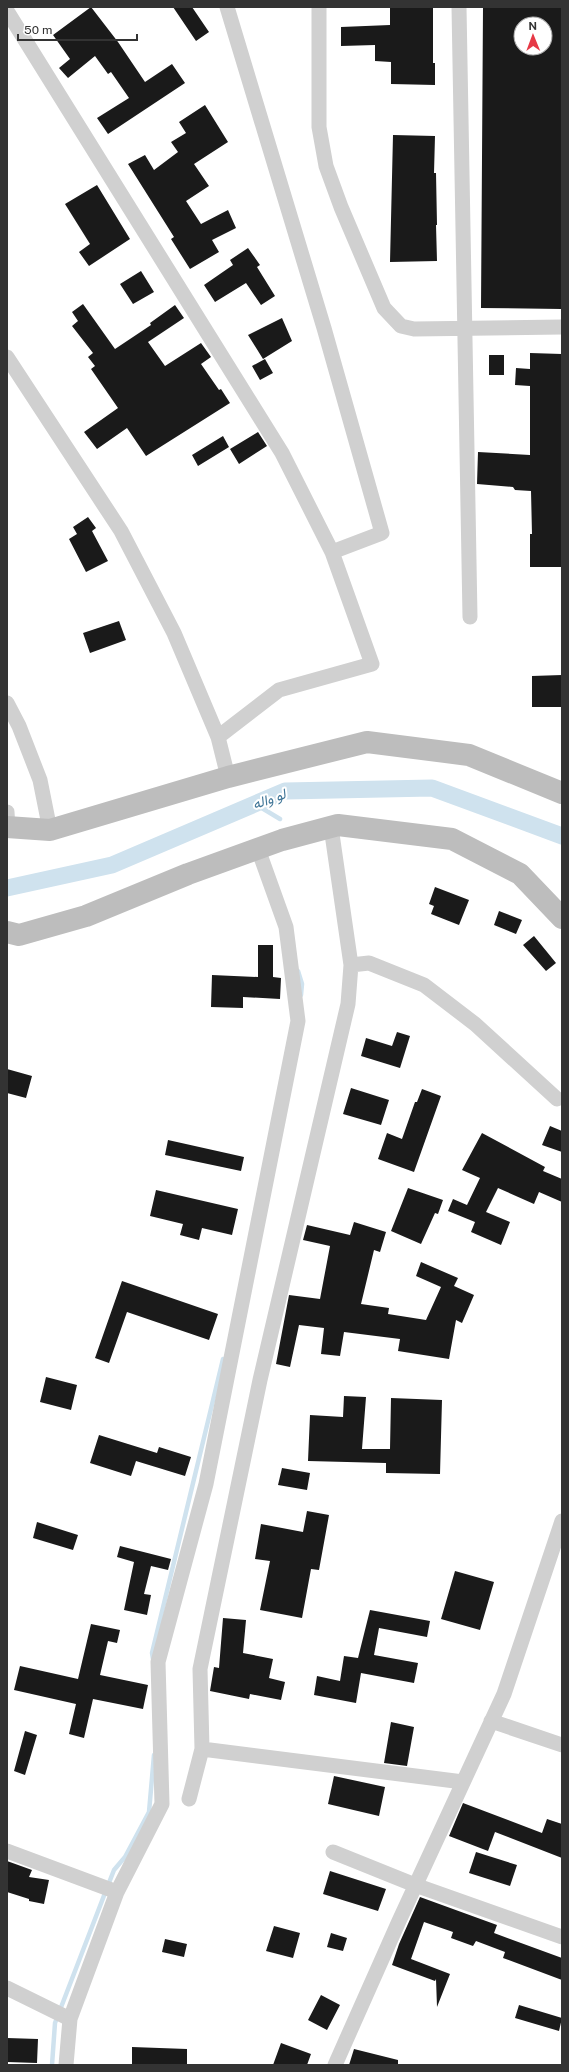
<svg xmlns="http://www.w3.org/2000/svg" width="569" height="2072" font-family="'Public Sans',Vazirmatn,sans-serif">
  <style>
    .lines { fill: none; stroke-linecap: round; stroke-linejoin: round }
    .stream { stroke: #cfe2ee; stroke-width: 4.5 }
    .canal { stroke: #cfe2ee; stroke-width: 17 }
    .building { fill: #1a1a1a; fill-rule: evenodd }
    .street { stroke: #d0d0d0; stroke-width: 15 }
    .secondary { stroke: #bdbdbd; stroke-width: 22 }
    .labels { text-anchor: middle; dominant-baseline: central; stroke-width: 4; stroke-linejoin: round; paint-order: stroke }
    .water-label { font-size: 14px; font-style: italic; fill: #3f7597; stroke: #fff }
  </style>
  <rect width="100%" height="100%" fill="#fff"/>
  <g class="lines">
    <path class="stream" d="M 255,804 L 280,819
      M 298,971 L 302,984 L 301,995
      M 153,1659 L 152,1653 L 223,1359
      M 52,2065 L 55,2023 L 105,1893 L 114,1870 L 125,1857 L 149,1812 L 154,1755"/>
    <path class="canal" d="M 7,888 L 112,865 L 285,791 L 432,788 L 562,836"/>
  </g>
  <path class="building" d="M 91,7 L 118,42 L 145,82 L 172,64 L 185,83 L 108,134 L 97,118 L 129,98 L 111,72 L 108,74 L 95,56 L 68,78 L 59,68 L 70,59 L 53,35 Z
    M 173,7 L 192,7 L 209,32 L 196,41 Z
    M 390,7 L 433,7 L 433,63 L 435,63 L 435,85 L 391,84 L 391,62 L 375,61 L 375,45 L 341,46 L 341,27 L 390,25 Z
    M 483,7 L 562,7 L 562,309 L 481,308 ZM 521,24 L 545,24 L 545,48 L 521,48 Z
    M 205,105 L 228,142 L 194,164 L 209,186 L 186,201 L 201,224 L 228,210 L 236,228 L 212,240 L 219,252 L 190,269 L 171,239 L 174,237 L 128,164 L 145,155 L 154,170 L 178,152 L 171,142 L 186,133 L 179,122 Z
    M 393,135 L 435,136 L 434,173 L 436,173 L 437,225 L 436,225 L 437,261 L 390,262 Z
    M 97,185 L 130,239 L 89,266 L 79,252 L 90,244 L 65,204 Z
    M 248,248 L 260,265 L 257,267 L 275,296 L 261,305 L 246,283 L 215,302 L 204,285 L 233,265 L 230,260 Z
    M 141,271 L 154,292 L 133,304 L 120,284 Z
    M 83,304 L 115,349 L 151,325 L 150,323 L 175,305 L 184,318 L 148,342 L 165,366 L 201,343 L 211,357 L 201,364 L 219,390 L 221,389 L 230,403 L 146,456 L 127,428 L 97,449 L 84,432 L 118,408 L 91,369 L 95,366 L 88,357 L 93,353 L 72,326 L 78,321 L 72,312 Z
    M 282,318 L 292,341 L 263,359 L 248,335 Z
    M 530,353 L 562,354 L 562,567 L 530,567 L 530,534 L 532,534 L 531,491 L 515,490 L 513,487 L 477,484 L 478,452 L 530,455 L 530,386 L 515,385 L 516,368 L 530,369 Z
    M 489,355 L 504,355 L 504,375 L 489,375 Z
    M 265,359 L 273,373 L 260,380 L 252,366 Z
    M 258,432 L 267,446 L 239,464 L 230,449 Z
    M 223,436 L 229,447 L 198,466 L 192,455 Z
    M 88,517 L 96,528 L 92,531 L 108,561 L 86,572 L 69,539 L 77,534 L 73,527 Z
    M 119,621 L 126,640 L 90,653 L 83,633 Z
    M 562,675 L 562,707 L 532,707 L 532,676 Z
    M 435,887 L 469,900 L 459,925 L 431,914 L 434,906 L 429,904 Z
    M 499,911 L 522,920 L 516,934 L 494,925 Z
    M 534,936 L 556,963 L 546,971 L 523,945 Z
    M 258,945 L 273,945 L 273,977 L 281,978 L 280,999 L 243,997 L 243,1008 L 211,1007 L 212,975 L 258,977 Z
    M 397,1032 L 410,1036 L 400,1068 L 361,1056 L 366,1038 L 392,1046 Z
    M 7,1069 L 32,1076 L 26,1098 L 7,1093 Z
    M 351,1088 L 389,1100 L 381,1125 L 343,1114 Z
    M 422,1089 L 441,1096 L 414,1172 L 378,1159 L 387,1133 L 402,1139 L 415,1102 L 417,1102 Z
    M 550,1126 L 562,1131 L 562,1152 L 542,1145 Z
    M 482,1133 L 545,1167 L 543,1171 L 562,1179 L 562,1202 L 539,1192 L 534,1204 L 498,1188 L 486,1212 L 510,1222 L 501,1245 L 471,1232 L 475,1222 L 448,1211 L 453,1199 L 467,1205 L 480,1178 L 462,1170 Z
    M 168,1140 L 244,1157 L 241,1171 L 165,1155 Z
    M 408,1188 L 443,1200 L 438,1214 L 435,1213 L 421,1244 L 391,1231 Z
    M 156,1190 L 238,1209 L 232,1235 L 202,1228 L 199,1240 L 180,1235 L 183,1224 L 150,1216 Z
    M 354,1222 L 386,1232 L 380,1252 L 374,1250 L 361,1304 L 389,1308 L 388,1314 L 426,1320 L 441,1287 L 416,1276 L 421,1262 L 458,1278 L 454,1286 L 474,1295 L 462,1323 L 456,1320 L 449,1359 L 398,1351 L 400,1339 L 344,1332 L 340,1356 L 321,1354 L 324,1328 L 299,1325 L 290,1367 L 276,1364 L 289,1295 L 320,1299 L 330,1246 L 303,1240 L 307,1225 L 350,1235 Z
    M 122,1281 L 218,1314 L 209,1340 L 127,1312 L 109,1363 L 95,1358 Z
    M 46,1377 L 77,1385 L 71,1410 L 40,1402 Z
    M 344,1396 L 366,1397 L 362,1449 L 390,1449 L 391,1398 L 442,1400 L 440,1474 L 386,1473 L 386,1463 L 308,1461 L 310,1415 L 343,1417 Z
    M 99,1435 L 157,1453 L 159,1447 L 191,1457 L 185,1476 L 136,1461 L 131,1476 L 90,1463 Z
    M 282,1468 L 310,1473 L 307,1490 L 278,1485 Z
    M 307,1511 L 329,1515 L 319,1570 L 311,1569 L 302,1618 L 260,1610 L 270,1561 L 255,1559 L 261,1524 L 303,1532 Z
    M 37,1522 L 78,1535 L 73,1550 L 33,1538 Z
    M 120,1546 L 171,1559 L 168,1570 L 151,1566 L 144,1594 L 151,1595 L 147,1615 L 124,1610 L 134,1562 L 117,1557 Z
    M 455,1571 L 494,1582 L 480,1630 L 441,1619 Z
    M 370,1610 L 430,1621 L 427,1637 L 379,1628 L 374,1655 L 418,1663 L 414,1683 L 361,1673 L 356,1703 L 314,1695 L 317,1676 L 340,1681 L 344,1656 L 358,1658 Z
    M 223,1618 L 246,1620 L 243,1653 L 273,1659 L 269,1678 L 285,1682 L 281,1700 L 250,1694 L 249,1699 L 210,1691 L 214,1667 L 219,1668 Z
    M 91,1624 L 120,1630 L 117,1643 L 108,1641 L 100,1675 L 148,1685 L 143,1709 L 93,1699 L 84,1738 L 69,1734 L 76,1704 L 14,1690 L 20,1666 L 78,1679 Z
    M 391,1722 L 414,1727 L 407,1766 L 384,1763 Z
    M 25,1731 L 37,1735 L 25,1775 L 14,1771 Z
    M 334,1776 L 385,1787 L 379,1816 L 328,1804 Z
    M 463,1803 L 542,1833 L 547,1819 L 562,1824 L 562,1858 L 495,1832 L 488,1851 L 449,1836 Z
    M 476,1852 L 517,1865 L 510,1886 L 469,1873 Z
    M 7,1861 L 32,1870 L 29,1877 L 49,1880 L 44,1904 L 29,1901 L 29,1899 L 7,1892 Z
    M 330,1871 L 386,1889 L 378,1911 L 323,1894 Z
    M 420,1897 L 497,1925 L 494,1933 L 562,1958 L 562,1980 L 503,1958 L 505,1952 L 476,1941 L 473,1946 L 451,1938 L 453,1932 L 424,1922 L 411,1959 L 450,1974 L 437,2007 L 436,1979 L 435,1981 L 392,1965 L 399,1944 Z
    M 274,1926 L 300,1933 L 293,1958 L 266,1951 Z
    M 331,1933 L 347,1938 L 343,1951 L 327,1947 Z
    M 165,1939 L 187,1944 L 184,1957 L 162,1952 Z
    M 321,1995 L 340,2005 L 327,2030 L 308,2020 Z
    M 519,2005 L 562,2018 L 559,2031 L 515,2018 Z
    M 7,2038 L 38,2039 L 37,2063 L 7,2062 Z
    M 281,2043 L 311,2054 L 307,2065 L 273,2065 Z
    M 132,2047 L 187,2049 L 187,2065 L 132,2065 Z
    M 354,2049 L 398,2060 L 398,2065 L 349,2065 Z"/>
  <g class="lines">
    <path class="street" d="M 319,7 L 319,127 L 326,166 L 341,207 L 384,308 L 401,326 L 414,329 L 562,327
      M 459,7 L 470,617
      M 7,11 L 282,453 L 332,552
      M 7,357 L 121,531 L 174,633 L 218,737 L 228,777
      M 7,703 L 19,726 L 40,780 L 50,830
      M 218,737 L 279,690 L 372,664 L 332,552 L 382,533 L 324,328 L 227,7
      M 7,812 L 8,827
      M 351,965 L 369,963 L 424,985 L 475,1024 L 557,1099
      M 491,1721 L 562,1745
      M 202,1749 L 463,1782
      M 189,1799 L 202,1749 L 200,1669 L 260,1380 L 348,1004 L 351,965 L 331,827
      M 7,1851 L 117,1892
      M 333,1852 L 415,1885 L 562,1937
      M 7,1988 L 70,2019
      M 66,2065 L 70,2019 L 117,1892 L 162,1804 L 158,1662 L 206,1484 L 298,1021 L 286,927 L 258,849
      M 335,2065 L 399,1921 L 504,1694 L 562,1521"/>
    <path class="secondary" d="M 7,827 L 50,830 L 228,777 L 367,742 L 469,755 L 562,793
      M 7,932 L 19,935 L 86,916 L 188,874 L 282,840 L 338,825 L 452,839 L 520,874 L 562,918"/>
  </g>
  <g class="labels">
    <g class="water-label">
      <text transform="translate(269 799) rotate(-20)">لو واله</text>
    </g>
  </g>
  <rect width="569" height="2072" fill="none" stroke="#333333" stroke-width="16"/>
  <g transform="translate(533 36) rotate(359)"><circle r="19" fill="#ffffff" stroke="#adadad"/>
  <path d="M0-3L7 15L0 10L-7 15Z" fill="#e63946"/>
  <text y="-6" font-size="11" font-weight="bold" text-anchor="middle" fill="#333333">N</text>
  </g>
  <path d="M18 34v6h119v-6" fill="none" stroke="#333333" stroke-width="2"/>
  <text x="24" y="34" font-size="12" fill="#333333" stroke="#ffffff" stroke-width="3" paint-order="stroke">50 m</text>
</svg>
